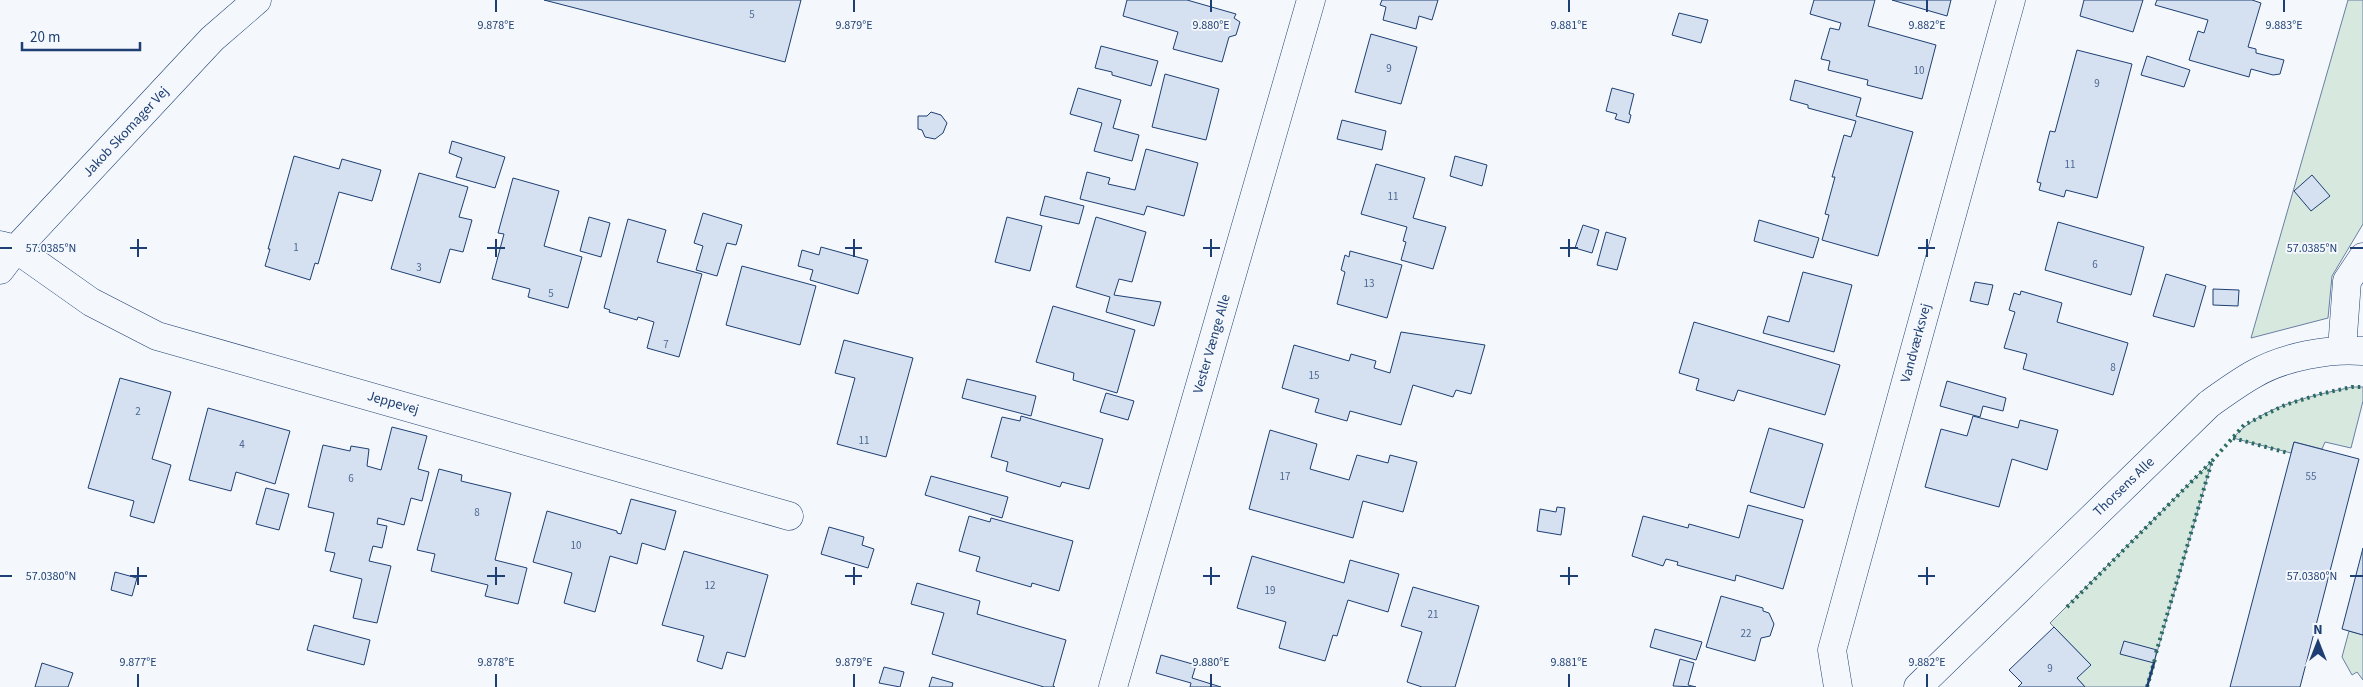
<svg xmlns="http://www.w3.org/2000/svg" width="2363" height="687" font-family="'Source Sans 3',sans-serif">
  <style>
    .green { fill: #d7e8df; stroke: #687fa3 }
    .building { fill: #d5e0f0; stroke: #1d3f73 }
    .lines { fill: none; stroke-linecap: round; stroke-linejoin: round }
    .minor-casing { stroke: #1d3f73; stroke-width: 29 }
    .minor { stroke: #f4f7fb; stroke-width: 28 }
    .hedge { stroke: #2c6c60; stroke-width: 4; stroke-dasharray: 2.5 4; stroke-linecap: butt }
    .wall { stroke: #1d3f73; stroke-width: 2.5 }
    .ticks { fill: none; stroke: #1d3f73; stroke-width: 2 }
    .labels { text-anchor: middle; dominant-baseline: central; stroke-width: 4; stroke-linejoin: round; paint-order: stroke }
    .number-label { font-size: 11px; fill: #4b6792 }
    .street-label { font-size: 14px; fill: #1d3f73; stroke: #f4f7fb }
    .ticks-label { font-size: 12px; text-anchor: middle; fill: #1d3f73; stroke: #f4f7fb; stroke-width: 4; stroke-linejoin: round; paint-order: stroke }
  </style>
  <rect width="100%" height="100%" fill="#f4f7fb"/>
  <path class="green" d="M 2348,0 L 2363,0 L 2363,224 L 2332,276 L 2328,318 L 2251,338 Z
    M 2352,387 L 2363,387 L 2363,401 L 2351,448 L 2325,442 L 2322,449 L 2294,442 L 2291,453 L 2233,438 C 2261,406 2311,396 2352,387 Z
    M 2212,461 L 2147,687 L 2085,687 L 2077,678 L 2090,664 L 2050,623 Z
    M 2349,631 L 2363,635 L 2363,680 L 2357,672 L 2352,675 L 2342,657 Z"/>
  <path class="building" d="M 544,0 L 801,0 L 785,62 Z
    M 1127,0 L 1187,0 L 1236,14 L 1234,18 L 1240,22 L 1236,35 L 1229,37 L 1222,62 L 1173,49 L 1178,32 L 1123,16 Z
    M 1382,0 L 1438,0 L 1432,20 L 1419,16 L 1416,29 L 1383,20 L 1386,7 L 1380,5 Z
    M 1814,0 L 1875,0 L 1868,26 L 1936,45 L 1922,99 L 1867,85 L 1868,80 L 1828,70 L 1830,61 L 1821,59 L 1830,28 L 1839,30 L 1841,23 L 1810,14 Z
    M 1892,0 L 1951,0 L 1947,16 Z
    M 2084,0 L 2143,0 L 2133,32 L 2080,16 Z
    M 2157,0 L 2252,0 L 2261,3 L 2248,47 L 2256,49 L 2256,53 L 2284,60 L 2280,74 L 2273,75 L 2251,69 L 2249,77 L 2189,60 L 2198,31 L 2204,33 L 2208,20 L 2155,5 Z
    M 1679,13 L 1708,20 L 1701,43 L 1672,35 Z
    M 1371,34 L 1417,47 L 1401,104 L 1355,92 Z
    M 1101,46 L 1158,61 L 1151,86 L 1112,75 L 1112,72 L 1095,68 Z
    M 2077,50 L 2132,64 L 2097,198 L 2066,190 L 2064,197 L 2039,190 L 2041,183 L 2037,182 L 2050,131 L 2055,132 Z
    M 2147,56 L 2190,70 L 2184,87 L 2141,75 Z
    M 1165,74 L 1219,89 L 1206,140 L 1152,127 Z
    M 1795,80 L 1861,98 L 1856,116 L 1913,132 L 1878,256 L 1822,240 L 1829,215 L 1825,214 L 1835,177 L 1832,177 L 1844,135 L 1851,137 L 1856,121 L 1808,108 L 1808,105 L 1790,100 Z
    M 1078,88 L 1121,100 L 1113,128 L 1139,135 L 1132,161 L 1094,151 L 1102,123 L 1070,114 Z
    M 1612,88 L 1634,94 L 1629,114 L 1631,115 L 1629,123 L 1615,119 L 1617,114 L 1606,111 Z
    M 931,112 L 941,115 L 947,123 L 943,133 L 935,139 L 925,137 L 922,130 L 918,129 L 918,116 L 927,116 Z
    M 1342,120 L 1386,131 L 1382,150 L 1337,139 Z
    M 452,141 L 505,157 L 495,188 L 456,177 L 462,158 L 449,153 Z
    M 1146,149 L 1198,163 L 1184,216 L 1147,206 L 1144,215 L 1080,199 L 1087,172 L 1110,178 L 1108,184 L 1135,190 Z
    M 294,156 L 339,169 L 342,159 L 381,170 L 372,201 L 339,192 L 318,264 L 315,263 L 310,280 L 265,266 L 270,249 L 268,249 Z
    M 1455,156 L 1487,165 L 1482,186 L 1450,176 Z
    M 1376,164 L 1425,178 L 1413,218 L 1446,227 L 1433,269 L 1401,260 L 1406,242 L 1403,241 L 1407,227 L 1361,214 Z
    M 419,173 L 468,187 L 459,217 L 472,220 L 463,252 L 450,249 L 440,283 L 391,269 Z
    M 2312,175 L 2330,196 L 2311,211 L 2294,191 Z
    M 513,178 L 559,191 L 544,246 L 582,257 L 568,308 L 528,297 L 530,289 L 492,279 L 504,234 L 498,233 Z
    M 1045,196 L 1084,206 L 1079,224 L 1040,215 Z
    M 703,213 L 742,225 L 736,245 L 727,243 L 717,276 L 696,270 L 703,246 L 694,243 Z
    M 589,217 L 610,223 L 601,257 L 580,251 Z
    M 1007,217 L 1042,226 L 1030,271 L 995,262 Z
    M 1096,217 L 1146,232 L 1132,282 L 1119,279 L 1114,295 L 1161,302 L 1154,326 L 1106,312 L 1110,297 L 1076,287 Z
    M 628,219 L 666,230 L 657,262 L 702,274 L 679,357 L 647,348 L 654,322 L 638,317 L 637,320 L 609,312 L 610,310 L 604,308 Z
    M 1759,220 L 1819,238 L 1813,258 L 1754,241 Z
    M 2058,222 L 2144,247 L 2131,295 L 2045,270 Z
    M 1583,225 L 1599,230 L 1592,253 L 1575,248 Z
    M 1606,232 L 1626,238 L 1617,270 L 1597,265 Z
    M 821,247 L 868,260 L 858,294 L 810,280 L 813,270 L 798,266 L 802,250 L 819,255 Z
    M 1350,251 L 1402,265 L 1387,318 L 1337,304 L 1345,272 L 1341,270 L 1345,255 L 1349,257 Z
    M 742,266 L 816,286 L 800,345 L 726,325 Z
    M 1803,272 L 1852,285 L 1834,352 L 1763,333 L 1768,316 L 1789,322 Z
    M 2166,274 L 2206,286 L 2194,327 L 2153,316 Z
    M 1975,282 L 1993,285 L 1988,305 L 1970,301 Z
    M 2213,289 L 2239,290 L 2238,306 L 2213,305 Z
    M 2021,291 L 2062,303 L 2057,322 L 2128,343 L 2113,395 L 2023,369 L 2027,354 L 2004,348 L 2015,312 L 2009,310 L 2014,293 L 2020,295 Z
    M 1053,306 L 1135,330 L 1117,393 L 1073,380 L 1074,373 L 1036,362 Z
    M 1694,322 L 1840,365 L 1825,415 L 1738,390 L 1734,401 L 1696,390 L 1699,379 L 1679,373 Z
    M 1401,332 L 1485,345 L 1471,394 L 1456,390 L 1453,397 L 1413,385 L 1401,425 L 1350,411 L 1347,421 L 1315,412 L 1319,399 L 1282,388 L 1294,345 L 1349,361 L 1351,354 L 1376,361 L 1374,368 L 1390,373 Z
    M 844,340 L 913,358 L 886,457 L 837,444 L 855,378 L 835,373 Z
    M 120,378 L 171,392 L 152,459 L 171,465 L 154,523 L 130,516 L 134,501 L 88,488 Z
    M 967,379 L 1036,396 L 1031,416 L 962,398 Z
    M 1947,381 L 2006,398 L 2003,411 L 1983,406 L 1980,417 L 1940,406 Z
    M 1106,393 L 1134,401 L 1128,420 L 1100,412 Z
    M 208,408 L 290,431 L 275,484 L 236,472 L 231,491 L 189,480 Z
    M 1021,416 L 1103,439 L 1089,489 L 1062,482 L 1060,487 L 1006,471 L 1008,462 L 991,457 L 1002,417 L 1020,421 Z
    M 1973,416 L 2018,428 L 2020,420 L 2058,430 L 2047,470 L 2012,459 L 1999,507 L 1925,487 L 1941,429 L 1967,436 Z
    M 392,427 L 427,436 L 418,469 L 429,472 L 422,501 L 411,498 L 404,525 L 378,518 L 377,524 L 387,526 L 382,548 L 373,546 L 369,561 L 391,566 L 377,623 L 353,618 L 362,579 L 330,571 L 335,553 L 325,551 L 334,513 L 308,507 L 323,445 L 350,451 L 351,446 L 369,449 L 367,466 L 381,470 Z
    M 1769,428 L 1823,444 L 1804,508 L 1750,492 Z
    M 1270,430 L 1317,444 L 1310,469 L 1349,480 L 1357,455 L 1388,463 L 1390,455 L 1417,462 L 1403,512 L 1363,501 L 1353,538 L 1249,509 Z
    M 2294,442 L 2359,459 L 2300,687 L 2230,687 Z
    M 439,469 L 462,475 L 461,481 L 511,493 L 495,560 L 527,568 L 518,604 L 485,596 L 488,585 L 431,571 L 435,554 L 417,550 Z
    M 931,476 L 1008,497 L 1002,518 L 925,495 Z
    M 266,488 L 289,494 L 279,530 L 256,524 Z
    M 631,499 L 676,511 L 665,550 L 642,543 L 637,564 L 610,556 L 595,612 L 564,603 L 572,573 L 533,562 L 547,511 L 617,531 L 617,533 L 621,534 Z
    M 1748,505 L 1803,520 L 1783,589 L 1736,575 L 1735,581 L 1677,565 L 1678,562 L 1666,559 L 1663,566 L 1632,556 L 1643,516 L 1688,528 L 1689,524 L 1739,538 Z
    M 1557,507 L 1565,508 L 1561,535 L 1537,531 L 1540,509 L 1556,512 Z
    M 969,516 L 990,522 L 991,518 L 1073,541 L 1059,591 L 1032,583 L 1031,587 L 976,571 L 980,557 L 959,551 Z
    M 829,527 L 864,537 L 862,545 L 874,549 L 868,568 L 821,554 Z
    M 2363,548 L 2363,635 L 2342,629 Z
    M 684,551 L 768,575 L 745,657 L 727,652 L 722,669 L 697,661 L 704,636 L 662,625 Z
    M 1252,556 L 1344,583 L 1350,560 L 1399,574 L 1388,612 L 1348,600 L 1337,636 L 1333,635 L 1325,661 L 1279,648 L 1286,622 L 1237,608 Z
    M 115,572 L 137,578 L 132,596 L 111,590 Z
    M 917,583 L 980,601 L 977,614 L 1066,640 L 1053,686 L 1055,687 L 1044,687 L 932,654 L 944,613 L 911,604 Z
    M 1413,587 L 1479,606 L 1455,687 L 1422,687 L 1407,682 L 1422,632 L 1401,626 Z
    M 1721,596 L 1763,608 L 1763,611 L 1769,613 L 1774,624 L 1770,636 L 1761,638 L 1755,661 L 1706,647 Z
    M 314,625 L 370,640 L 364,665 L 307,650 Z
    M 2054,627 L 2091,665 L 2077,678 L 2085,687 L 2018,687 L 2022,683 L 2009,670 Z
    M 1655,629 L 1702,642 L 1696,660 L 1650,647 Z
    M 2124,641 L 2157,650 L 2154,663 L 2120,654 Z
    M 1161,655 L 1196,665 L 1192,678 L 1221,687 L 1190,687 L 1191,683 L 1156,673 Z
    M 1680,659 L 1694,663 L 1688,685 L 1696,687 L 1673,686 Z
    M 42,663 L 73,673 L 68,687 L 35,687 Z
    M 884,667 L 904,672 L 900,687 L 879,683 Z
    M 932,677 L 953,683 L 952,687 L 929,687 Z"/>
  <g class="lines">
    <defs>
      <path id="minor" d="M 0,245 L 16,249 L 91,302 L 157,336 L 789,516
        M 0,270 L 16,249 L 212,39 L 257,0
        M 2342,349 L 2347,281 L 2363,257
        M 1113,687 L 1311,0
        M 1838,687 L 1832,650 L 2011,0
        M 1918,687 L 2209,404 C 2223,394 2238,383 2254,374 C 2283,357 2330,348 2363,351"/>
    </defs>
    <use href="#minor" class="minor-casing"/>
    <use href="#minor" class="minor"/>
    <path class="hedge" d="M 2233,438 L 2288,453
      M 2212,461 L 2244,425 L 2285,405 L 2320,394 L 2352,387 L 2363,387
      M 2067,607 L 2212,461 L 2156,653
      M 2147,687 L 2155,659"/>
    <path class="wall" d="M 2147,687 L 2154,663"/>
  </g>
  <path class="ticks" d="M 496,0 L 496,12M 854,0 L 854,12M 1211,0 L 1211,12M 1569,0 L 1569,12M 1927,0 L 1927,12M 2284,0 L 2284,12M 138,239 L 138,257M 496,239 L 496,257M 854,239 L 854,257M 1211,239 L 1211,257M 1569,239 L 1569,257M 1927,239 L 1927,257M 0,248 L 12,248M 130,248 L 147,248M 487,248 L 505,248M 845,248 L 862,248M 1203,248 L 1220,248M 1560,248 L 1578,248M 1918,248 L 1935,248M 2350,248 L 2363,248M 138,567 L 138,585M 496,567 L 496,585M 854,567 L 854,585M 1211,567 L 1211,585M 1569,567 L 1569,585M 1927,567 L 1927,585M 0,576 L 12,576M 130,576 L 147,576M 487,576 L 505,576M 845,576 L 862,576M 1203,576 L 1220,576M 1560,576 L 1578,576M 1918,576 L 1935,576M 2350,576 L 2363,576M 138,674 L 138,687M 496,674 L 496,687M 854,674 L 854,687M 1211,674 L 1211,687M 1569,674 L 1569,687M 1927,674 L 1927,687"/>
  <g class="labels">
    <g class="number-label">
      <text x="752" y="14">5</text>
      <text x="1389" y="68">9</text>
      <text x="1919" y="70">10</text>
      <text x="2097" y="83">9</text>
      <text x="2070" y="164">11</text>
      <text x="1393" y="196">11</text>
      <text x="296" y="247">1</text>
      <text x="2095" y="264">6</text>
      <text x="419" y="267">3</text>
      <text x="1369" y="283">13</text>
      <text x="551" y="293">5</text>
      <text x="666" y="344">7</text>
      <text x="2113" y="367">8</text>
      <text x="1314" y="375">15</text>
      <text x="138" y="411">2</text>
      <text x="864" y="440">11</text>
      <text x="242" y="444">4</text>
      <text x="1285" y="476">17</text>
      <text x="2311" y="476">55</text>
      <text x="351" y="478">6</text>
      <text x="477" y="512">8</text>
      <text x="576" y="545">10</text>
      <text x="710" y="585">12</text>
      <text x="1270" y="590">19</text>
      <text x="1433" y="614">21</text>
      <text x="1746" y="633">22</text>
      <text x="2050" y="668">9</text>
    </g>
    <g class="street-label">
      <text transform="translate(126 132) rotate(-47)">Jakob Skomager Vej</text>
      <text transform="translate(1916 343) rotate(-75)">Vandværksvej</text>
      <text transform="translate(1212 344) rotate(-74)">Vester Vænge Alle</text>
      <text transform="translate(393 403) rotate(16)">Jeppevej</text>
      <text transform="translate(2124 487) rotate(-44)">Thorsens Alle</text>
    </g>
  </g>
  <g class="ticks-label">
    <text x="496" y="29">9.878°E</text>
    <text x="854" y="29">9.879°E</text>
    <text x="1211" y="29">9.880°E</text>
    <text x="1569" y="29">9.881°E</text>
    <text x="1927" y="29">9.882°E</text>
    <text x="2284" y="29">9.883°E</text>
    <text x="51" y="252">57.0385°N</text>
    <text x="2312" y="252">57.0385°N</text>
    <text x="51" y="580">57.0380°N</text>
    <text x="2312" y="580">57.0380°N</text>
    <text x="138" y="666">9.877°E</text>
    <text x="496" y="666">9.878°E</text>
    <text x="854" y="666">9.879°E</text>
    <text x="1211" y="666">9.880°E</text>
    <text x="1569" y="666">9.881°E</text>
    <text x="1927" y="666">9.882°E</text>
  </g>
  <g transform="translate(2318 642)" stroke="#f4f7fb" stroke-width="4" paint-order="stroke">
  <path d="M0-4L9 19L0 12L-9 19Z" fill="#1d3f73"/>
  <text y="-8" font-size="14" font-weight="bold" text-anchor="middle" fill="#1d3f73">N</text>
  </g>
  <path d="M22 42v8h118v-8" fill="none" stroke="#1d3f73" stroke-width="2.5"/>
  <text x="30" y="42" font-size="15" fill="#1d3f73" stroke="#f4f7fb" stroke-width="4" paint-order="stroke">20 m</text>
</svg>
